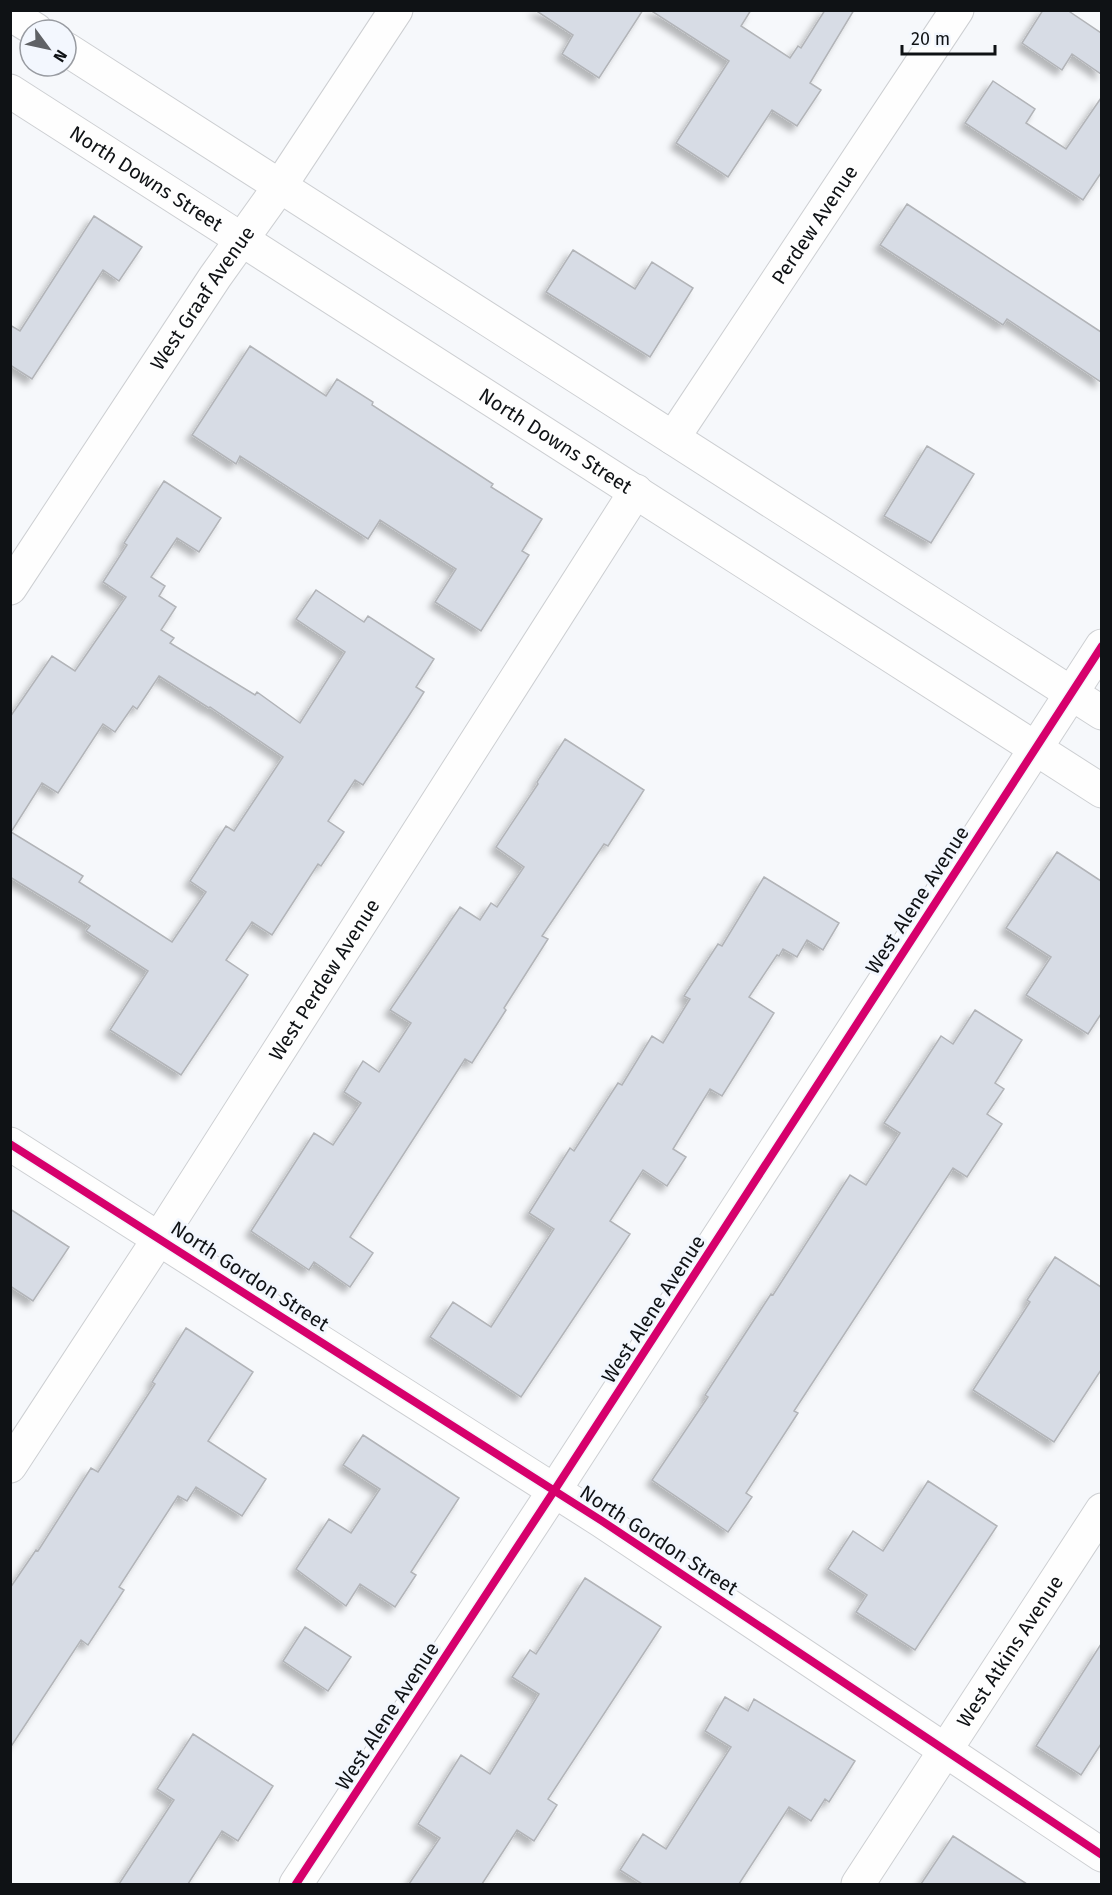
<svg xmlns="http://www.w3.org/2000/svg" width="1112" height="1895" font-family="'Fira Sans',sans-serif">
  <style>
    .building { fill: #d7dce5; stroke: #b2b4b8; stroke-width: 1.5; fill-rule: evenodd; filter: url(#shadow) }
    .lines { fill: none; stroke-linecap: round; stroke-linejoin: round }
    .minor-casing { stroke: #cdcfd2; stroke-width: 35 }
    .tertiary-casing { stroke: #cdcfd2; stroke-width: 35 }
    .minor { stroke: #fefefe; stroke-width: 33 }
    .tertiary { stroke: #fefefe; stroke-width: 33 }
    .cycleway-casing { stroke: #f3f7fe; stroke-width: 11 }
    .cycleway { stroke: #d6006c; stroke-width: 8 }
    .labels { text-anchor: middle; dominant-baseline: central; stroke-width: 6; stroke-linejoin: round; paint-order: stroke }
    .street-label { font-size: 20px; fill: #0f1215; stroke: #f3f7fe }
  </style>
  <defs>
    <filter id="shadow"><feDropShadow dx="-5.5" dy="5.5" stdDeviation="3" flood-color="#0004"/></filter>
  </defs>
  <rect width="100%" height="100%" fill="#f6f8fb"/>
  <path class="building" d="M 535,10 L 643,10 L 599,78 L 562,54 L 573,35 Z
    M 650,10 L 751,10 L 741,26 L 790,58 L 798,46 L 801,48 L 825,10 L 854,10 L 810,83 L 821,90 L 797,126 L 772,110 L 728,177 L 676,143 L 729,61 Z
    M 1043,10 L 1067,10 L 1101,33 L 1101,74 L 1072,54 L 1062,70 L 1022,43 Z
    M 993,81 L 1035,109 L 1026,123 L 1066,149 L 1101,98 L 1101,173 L 1083,200 L 965,123 Z
    M 907,204 L 1101,332 L 1101,382 L 1007,319 L 1003,325 L 880,245 Z
    M 94,216 L 142,247 L 119,281 L 103,270 L 32,379 L 10,365 L 10,325 L 20,331 Z
    M 573,250 L 635,289 L 652,262 L 693,288 L 650,357 L 546,292 Z
    M 250,346 L 326,396 L 337,379 L 373,402 L 372,405 L 493,484 L 491,487 L 542,519 L 522,551 L 529,555 L 481,631 L 435,602 L 456,569 L 380,520 L 368,539 L 240,456 L 236,464 L 192,435 Z
    M 927,446 L 974,474 L 931,543 L 884,516 Z
    M 164,481 L 221,518 L 199,552 L 177,538 L 151,577 L 165,586 L 159,596 L 176,607 L 161,630 L 174,638 L 170,643 L 255,695 L 257,692 L 300,723 L 345,652 L 296,619 L 316,590 L 364,622 L 368,616 L 434,659 L 416,687 L 424,692 L 408,717 L 363,785 L 355,780 L 328,821 L 344,832 L 321,866 L 318,864 L 272,935 L 252,922 L 226,960 L 248,975 L 181,1075 L 110,1030 L 148,971 L 86,931 L 90,926 L 10,877 L 10,717 L 52,656 L 75,671 L 126,597 L 103,582 L 127,545 L 124,543 ZM 159,676 L 209,708 L 210,707 L 283,757 L 234,831 L 226,826 L 190,881 L 206,892 L 172,942 L 79,882 L 83,876 L 11,832 L 42,783 L 58,793 L 103,724 L 115,732 L 133,706 L 137,709 Z
    M 565,739 L 644,790 L 608,846 L 604,844 L 542,936 L 548,939 L 504,1008 L 506,1010 L 472,1063 L 465,1059 L 350,1237 L 373,1253 L 350,1287 L 314,1262 L 309,1270 L 251,1231 L 314,1133 L 333,1145 L 361,1103 L 344,1092 L 363,1061 L 379,1072 L 411,1023 L 390,1010 L 460,907 L 480,920 L 491,903 L 497,907 L 524,867 L 496,847 L 538,784 L 537,782 Z
    M 1057,852 L 1101,881 L 1101,1014 L 1088,1034 L 1026,995 L 1051,957 L 1006,928 Z
    M 764,877 L 839,923 L 823,950 L 807,940 L 797,957 L 783,949 L 779,956 L 777,955 L 749,997 L 774,1013 L 722,1096 L 710,1089 L 673,1149 L 686,1157 L 667,1186 L 643,1170 L 610,1221 L 630,1234 L 521,1397 L 430,1337 L 453,1302 L 491,1327 L 554,1229 L 529,1213 L 570,1148 L 574,1151 L 618,1083 L 622,1085 L 652,1036 L 663,1043 L 690,999 L 684,996 L 718,944 L 722,946 Z
    M 975,1010 L 1022,1040 L 995,1083 L 1004,1089 L 987,1114 L 1002,1124 L 967,1177 L 953,1168 L 794,1411 L 798,1413 L 746,1493 L 752,1497 L 728,1532 L 652,1480 L 708,1397 L 705,1395 L 737,1346 L 771,1294 L 773,1295 L 850,1175 L 866,1185 L 900,1133 L 884,1123 L 919,1070 L 941,1036 L 953,1044 Z
    M 10,1209 L 69,1247 L 33,1301 L 10,1286 Z
    M 1055,1257 L 1101,1287 L 1101,1370 L 1054,1442 L 973,1390 L 1030,1302 L 1027,1300 Z
    M 186,1328 L 253,1372 L 208,1441 L 266,1479 L 242,1516 L 196,1487 L 187,1501 L 178,1496 L 119,1587 L 124,1590 L 88,1645 L 81,1640 L 10,1748 L 10,1588 L 36,1550 L 38,1551 L 91,1468 L 98,1472 L 155,1384 L 152,1382 Z
    M 363,1435 L 459,1498 L 411,1572 L 416,1575 L 395,1607 L 360,1584 L 346,1606 L 296,1569 L 329,1519 L 351,1533 L 380,1489 L 343,1465 Z
    M 928,1481 L 997,1526 L 915,1650 L 856,1612 L 867,1595 L 828,1569 L 853,1531 L 883,1551 Z
    M 585,1578 L 661,1627 L 548,1799 L 557,1805 L 534,1841 L 517,1830 L 482,1884 L 409,1884 L 440,1838 L 418,1824 L 461,1755 L 490,1774 L 539,1694 L 512,1677 L 530,1650 L 536,1654 Z
    M 305,1627 L 351,1657 L 328,1691 L 283,1661 Z
    M 1101,1644 L 1101,1744 L 1081,1775 L 1036,1746 Z
    M 725,1697 L 748,1711 L 754,1699 L 855,1761 L 829,1802 L 825,1799 L 811,1821 L 789,1807 L 739,1884 L 642,1884 L 620,1870 L 643,1834 L 666,1849 L 731,1747 L 705,1731 Z
    M 193,1734 L 273,1786 L 238,1841 L 222,1831 L 188,1884 L 119,1884 L 174,1800 L 157,1789 Z
    M 953,1836 L 1027,1884 L 921,1884 Z"/>
  <g class="lines">
    <defs>
      <g id="minor">
        <path id="s1" d="M 673,438 L 957,10"/>
        <path id="s2" d="M 10,588 L 215,277 L 280,186 L 396,10"/>
        <path d="M 10,1144 L 602,1521 L 1102,1855"/>
        <path id="s3" d="M 10,1466 L 160,1237 L 636,491"/>
        <path d="M 296,1884 L 554,1491 L 1102,646"/>
        <path id="s4" d="M 858,1884 L 1102,1510"/>
      </g>
      <g id="tertiary">
        <path d="M 10,14 L 36,30"/>
        <path d="M 66,49 L 1102,713"/>
        <path id="s5" d="M 10,91 L 1102,791"/>
      </g>
    </defs>
    <use href="#minor" class="minor-casing"/>
    <use href="#tertiary" class="tertiary-casing"/>
    <use href="#minor" class="minor"/>
    <use href="#tertiary" class="tertiary"/>
    <defs>
      <path id="cycleway" d="M 10,1144 L 602,1521 L 1102,1855
        M 296,1884 L 554,1491 L 1102,646"/>
    </defs>
    <use href="#cycleway" class="cycleway-casing"/>
    <use href="#cycleway" class="cycleway"/>
  </g>
  <g class="labels">
    <g class="street-label">
      <text stroke="none"><textPath href="#s5" startOffset="162">North Downs Street</textPath></text>
      <text stroke="none"><textPath href="#s1" startOffset="256">Perdew Avenue</textPath></text>
      <text stroke="none"><textPath href="#s2" startOffset="348">West Graaf Avenue</textPath></text>
      <text stroke="none"><textPath href="#s5" startOffset="648">North Downs Street</textPath></text>
      <text transform="translate(917 900) rotate(-57)">West Alene Avenue</text>
      <text stroke="none"><textPath href="#s3" startOffset="579">West Perdew Avenue</textPath></text>
      <text transform="translate(250 1276) rotate(33)">North Gordon Street</text>
      <text transform="translate(653 1309) rotate(-57)">West Alene Avenue</text>
      <text transform="translate(659 1540) rotate(33)">North Gordon Street</text>
      <text stroke="none"><textPath href="#s4" startOffset="278">West Atkins Avenue</textPath></text>
      <text transform="translate(387 1716) rotate(-57)">West Alene Avenue</text>
    </g>
  </g>
  <rect width="1112" height="1895" fill="none" stroke="#0f1215" stroke-width="24"/>
  <g transform="translate(48 48) rotate(123)"><circle r="28" fill="#f3f7fe" stroke="#989ba1" stroke-width="1.5"/>
  <path d="M0-4.5L10 22L0 15L-10 22Z" fill="#606266"/>
  <text y="-9" font-size="16" font-weight="bold" text-anchor="middle" fill="#0f1215">N</text>
  </g>
  <path d="M902 45v9h93v-9" fill="none" stroke="#0f1215" stroke-width="3"/>
  <text x="911" y="45" font-size="18" fill="#0f1215" stroke="#f3f7fe" stroke-width="4.5" paint-order="stroke">20 m</text>
</svg>
